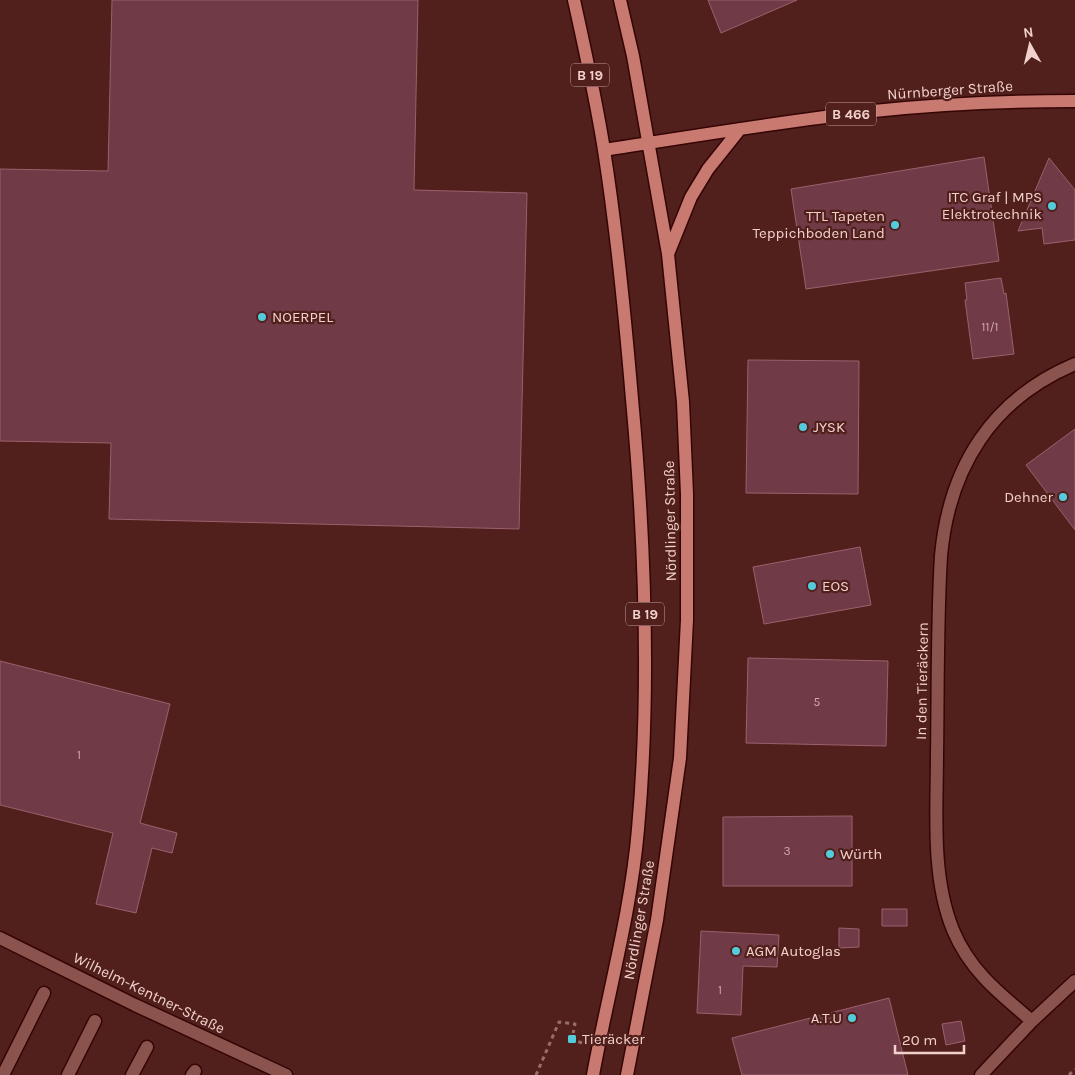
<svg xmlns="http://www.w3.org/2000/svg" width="1075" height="1075" font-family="Karla,sans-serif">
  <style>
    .building { fill: #703a46; stroke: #9b616c }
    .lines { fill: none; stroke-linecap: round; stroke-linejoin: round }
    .minor-casing { stroke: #350505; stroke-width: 15 }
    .major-casing { stroke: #350505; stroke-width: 15 }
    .path { stroke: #986e6a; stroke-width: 3; stroke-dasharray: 4 4; stroke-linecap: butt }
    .minor { stroke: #8b534d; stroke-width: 12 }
    .major { stroke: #c87970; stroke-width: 12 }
    .poi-dot { fill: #53cbda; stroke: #52201c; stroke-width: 2 }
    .labels { text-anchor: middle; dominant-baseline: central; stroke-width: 4.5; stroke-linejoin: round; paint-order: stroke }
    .number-label { font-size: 12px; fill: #d2abab }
    .shield { fill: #52201c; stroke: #c29c98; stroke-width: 1 }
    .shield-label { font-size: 14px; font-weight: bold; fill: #f2d1cd }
    .street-label { font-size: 15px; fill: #f2d1cd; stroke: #52201c }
    .poi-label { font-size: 15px; fill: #f2d1cd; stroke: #52201c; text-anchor: start }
  </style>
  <rect width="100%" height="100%" fill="#52201c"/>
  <path class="building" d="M 112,0 L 418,0 L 414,190 L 527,193 L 519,529 L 109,519 L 111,443 L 0,441 L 0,169 L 108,171 Z
    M 708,0 L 797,0 L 721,33 Z
    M 984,157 L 999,261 L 806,289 L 791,189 Z
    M 1049,158 L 1075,190 L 1075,240 L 1044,244 L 1042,228 L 1018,231 Z
    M 1001,278 L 1004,294 L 1006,293 L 1014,354 L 973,359 L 965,300 L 967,300 L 965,283 Z
    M 748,360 L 859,361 L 858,494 L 746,493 Z
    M 1075,429 L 1075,530 L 1026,465 Z
    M 860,547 L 871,605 L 764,624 L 753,567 Z
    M 748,658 L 888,661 L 886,746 L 746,743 Z
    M 0,661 L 170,704 L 140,823 L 177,833 L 172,853 L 152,848 L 136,913 L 96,904 L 113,833 L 0,805 Z
    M 852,816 L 852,886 L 723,886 L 723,817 Z
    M 882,909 L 907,909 L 907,926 L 882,926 Z
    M 839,928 L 859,929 L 859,947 L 839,948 Z
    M 701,931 L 779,935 L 777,967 L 743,966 L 741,1015 L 697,1013 Z
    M 889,998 L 908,1075 L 742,1075 L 732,1038 Z
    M 961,1021 L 965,1041 L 946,1045 L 942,1024 Z"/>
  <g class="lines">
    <defs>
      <path id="minor" d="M 0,938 L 135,1005 L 286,1075
        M 1032,1021 C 1000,994 970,971 953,930 C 931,876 937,811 937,754 C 938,688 937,622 941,556 C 949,467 992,399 1075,364
        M 3,1075 L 44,993
        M 68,1075 L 95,1021
        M 132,1075 L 147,1047
        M 192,1075 L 195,1071
        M 981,1075 L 1032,1021 L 1075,981"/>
      <path id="major" d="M 574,0 C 585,50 596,99 604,150 C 617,232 625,316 632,399 C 645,541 651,686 638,829 C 631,912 608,993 593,1075
        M 620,0 L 633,56 L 668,254 L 683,402 L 687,494 L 687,620 L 680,758 L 657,920 L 627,1075
        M 604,150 C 694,136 784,121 874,111 C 941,104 1008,101 1075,101
        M 668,254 L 691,197 L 708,169 L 740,129"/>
    </defs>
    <use href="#minor" class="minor-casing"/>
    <use href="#major" class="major-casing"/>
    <path class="path" d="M 536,1075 L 559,1022 L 575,1024 L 572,1039 L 582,1043
      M 1069,1075 L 1075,1069"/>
    <use href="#minor" class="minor"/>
    <use href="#major" class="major"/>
  </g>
  <g class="poi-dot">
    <circle cx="1052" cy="206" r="5"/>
    <circle cx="895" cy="225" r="5"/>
    <circle cx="262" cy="317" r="5"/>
    <circle cx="803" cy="427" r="5"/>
    <circle cx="1063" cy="497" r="5"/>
    <circle cx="812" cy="586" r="5"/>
    <circle cx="830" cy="854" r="5"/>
    <circle cx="736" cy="951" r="5"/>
    <circle cx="852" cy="1018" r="5"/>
    <rect x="567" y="1034" width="10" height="10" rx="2.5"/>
  </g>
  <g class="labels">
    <g class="number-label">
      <text x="990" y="327">11/1</text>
      <text x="817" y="702">5</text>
      <text x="79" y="755">1</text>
      <text x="787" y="851">3</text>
      <text x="720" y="990">1</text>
    </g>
    <g class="shield">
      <rect x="571" y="63.5" width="38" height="23" rx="4"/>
      <rect x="826" y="102.5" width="50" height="23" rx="4"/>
      <rect x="626" y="602.5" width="38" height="23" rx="4"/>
    </g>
    <g class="shield-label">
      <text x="590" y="75">B 19</text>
      <text x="851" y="114">B 466</text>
      <text x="645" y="614">B 19</text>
    </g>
    <g class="street-label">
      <text transform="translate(950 90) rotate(-4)">Nürnberger Straße</text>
      <text transform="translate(670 521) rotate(-91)">Nördlinger Straße</text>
      <text transform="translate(922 681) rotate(-89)">In den Tieräckern</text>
      <text transform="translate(639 920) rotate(-80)">Nördlinger Straße</text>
      <text transform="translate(149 993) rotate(26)">Wilhelm-Kentner-Straße</text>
    </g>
    <g class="poi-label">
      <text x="1042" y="197" text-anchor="end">ITC Graf | MPS<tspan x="1042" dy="17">Elektrotechnik</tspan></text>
      <text x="885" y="216" text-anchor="end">TTL Tapeten<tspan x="885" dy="17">Teppichboden Land</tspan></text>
      <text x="272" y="317">NOERPEL</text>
      <text x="813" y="427">JYSK</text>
      <text x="1053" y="497" text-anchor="end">Dehner</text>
      <text x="822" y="586">EOS</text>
      <text x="840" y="854">Würth</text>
      <text x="746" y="951">AGM Autoglas</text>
      <text x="842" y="1018" text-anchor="end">A.T.U</text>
      <text x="582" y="1039">Tieräcker</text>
    </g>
  </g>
  <g transform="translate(1030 45) rotate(352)" stroke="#52201c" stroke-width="4" paint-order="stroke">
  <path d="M0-4L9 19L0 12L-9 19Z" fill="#f2d1cd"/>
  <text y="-8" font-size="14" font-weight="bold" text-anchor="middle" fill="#f2d1cd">N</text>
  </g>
  <path d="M895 1045v8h69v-8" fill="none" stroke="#f2d1cd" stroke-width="2.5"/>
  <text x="902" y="1045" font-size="15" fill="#f2d1cd" stroke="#52201c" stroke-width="4" paint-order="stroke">20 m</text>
</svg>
